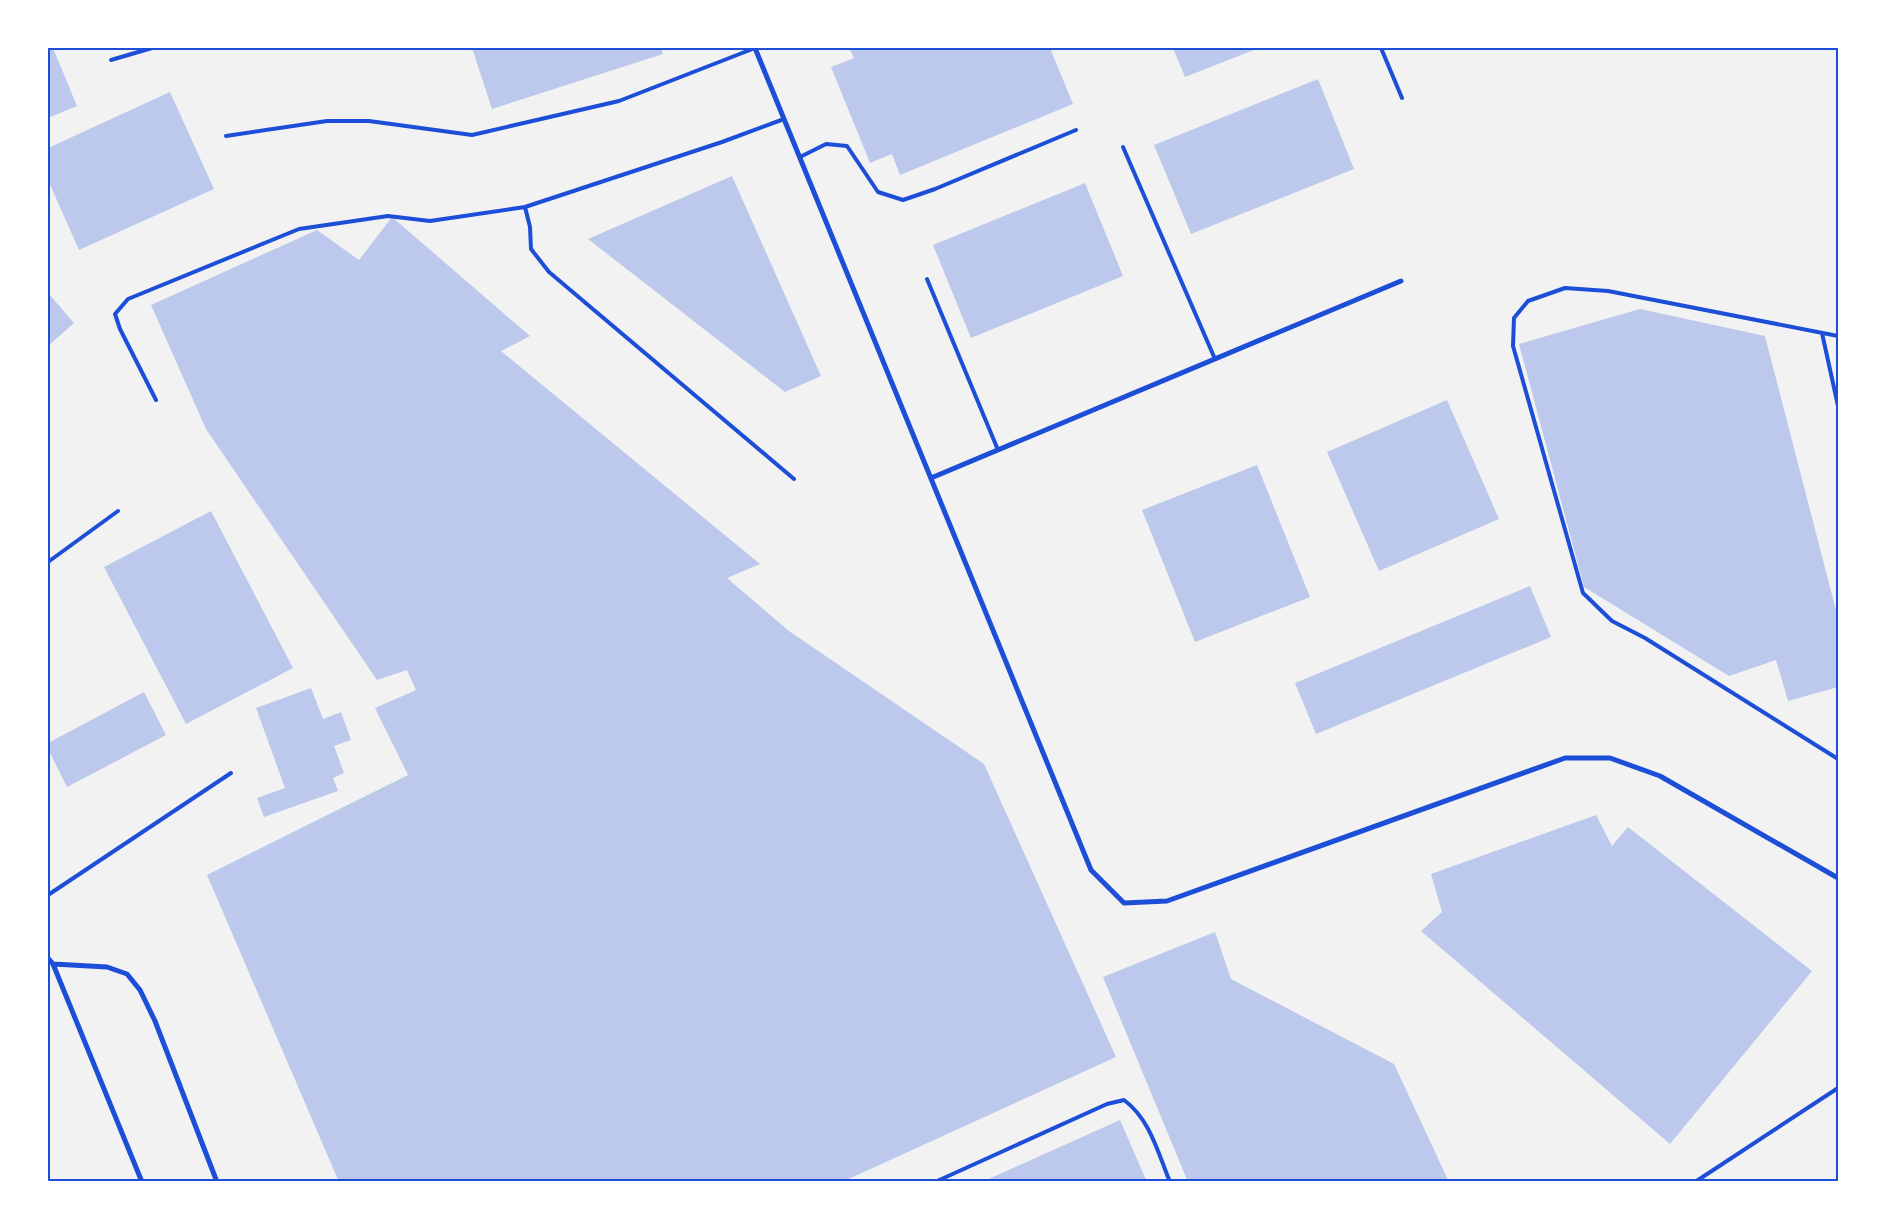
<svg xmlns="http://www.w3.org/2000/svg" width="1886" height="1229" font-family="'Work Sans',sans-serif">
  <style>
    .building { fill: #bdc9ec }
    .lines { fill: none; stroke-linecap: round; stroke-linejoin: round }
    .service { stroke: #1d4ed8; stroke-width: 4 }
    .minor { stroke: #1d4ed8; stroke-width: 5 }
    .neatline { fill: none; stroke: #1d4ed8; stroke-width: 2 }
  </style>
  <rect width="100%" height="100%" fill="#f2f2f2"/>
  <path class="building" d="M 48,48 L 53,48 L 77,106 L 48,118 Z
    M 472,48 L 661,48 L 663,54 L 492,109 Z
    M 849,48 L 1050,48 L 1073,104 L 900,175 L 892,154 L 870,163 L 831,67 L 854,58 Z
    M 1173,48 L 1259,48 L 1185,77 Z
    M 1318,79 L 1354,169 L 1191,234 L 1154,145 Z
    M 170,92 L 214,189 L 79,250 L 48,180 L 48,148 Z
    M 732,176 L 821,376 L 785,392 L 588,239 Z
    M 1085,183 L 1123,276 L 971,338 L 933,245 Z
    M 392,217 L 530,336 L 501,351 L 760,564 L 727,578 L 789,631 L 984,764 L 1116,1057 L 842,1182 L 339,1182 L 207,875 L 408,775 L 375,708 L 416,690 L 407,670 L 377,680 L 206,429 L 151,305 L 317,230 L 359,260 Z
    M 48,293 L 74,323 L 48,346 Z
    M 1640,309 L 1765,336 L 1838,618 L 1838,687 L 1788,701 L 1776,660 L 1729,676 L 1584,587 L 1519,344 Z
    M 1447,400 L 1499,519 L 1379,571 L 1327,452 Z
    M 1257,465 L 1310,597 L 1195,642 L 1142,510 Z
    M 211,511 L 293,668 L 186,724 L 104,567 Z
    M 1530,586 L 1551,637 L 1316,734 L 1295,683 Z
    M 311,688 L 323,719 L 341,712 L 351,740 L 334,746 L 344,773 L 333,778 L 338,791 L 264,817 L 257,798 L 285,788 L 256,708 Z
    M 144,692 L 166,735 L 67,787 L 48,749 L 48,743 Z
    M 1596,815 L 1612,846 L 1628,827 L 1812,971 L 1670,1144 L 1421,931 L 1442,912 L 1431,874 Z
    M 1215,932 L 1231,979 L 1394,1064 L 1449,1182 L 1188,1182 L 1103,977 Z
    M 1120,1120 L 1147,1182 L 982,1182 Z"/>
  <g class="lines">
    <path class="service" d="M 1381,48 L 1402,98
      M 111,60 L 152,48
      M 226,136 L 327,121 L 369,121 L 472,135 L 619,101 L 755,48
      M 1123,147 L 1215,359
      M 800,157 L 826,144 L 847,146 L 878,192 L 903,200 L 935,189 L 1076,130
      M 525,207 L 530,227 L 531,249 L 549,272 L 794,479
      M 927,279 L 998,450
      M 1822,333 L 1838,406
      M 1838,336 L 1608,291 L 1565,288 L 1528,301 L 1514,318 L 1513,346 L 1583,593 L 1612,621 L 1645,638 L 1838,759
      M 156,400 L 120,329 L 115,314 L 128,299 L 299,229 L 388,216 L 430,221 L 525,207 L 722,142 L 784,119
      M 48,562 L 118,511
      M 48,895 L 231,773
      M 935,1182 L 1107,1104 L 1124,1100 C 1150,1119 1158,1153 1170,1182
      M 1695,1182 L 1838,1088"/>
    <path class="minor" d="M 755,48 L 1091,870 L 1124,903 L 1167,901 L 1565,758 L 1610,758 L 1660,776 L 1838,878
      M 931,478 L 1401,281
      M 48,958 L 53,964 L 142,1182
      M 53,964 L 107,967 L 127,974 L 140,990 L 155,1021 L 217,1182"/>
  </g>
  <rect width="1886" height="1229" fill="none" stroke="#ffffff" stroke-width="98"/>
  <rect x="49" y="49" width="1788" height="1131" class="neatline"/>
</svg>
